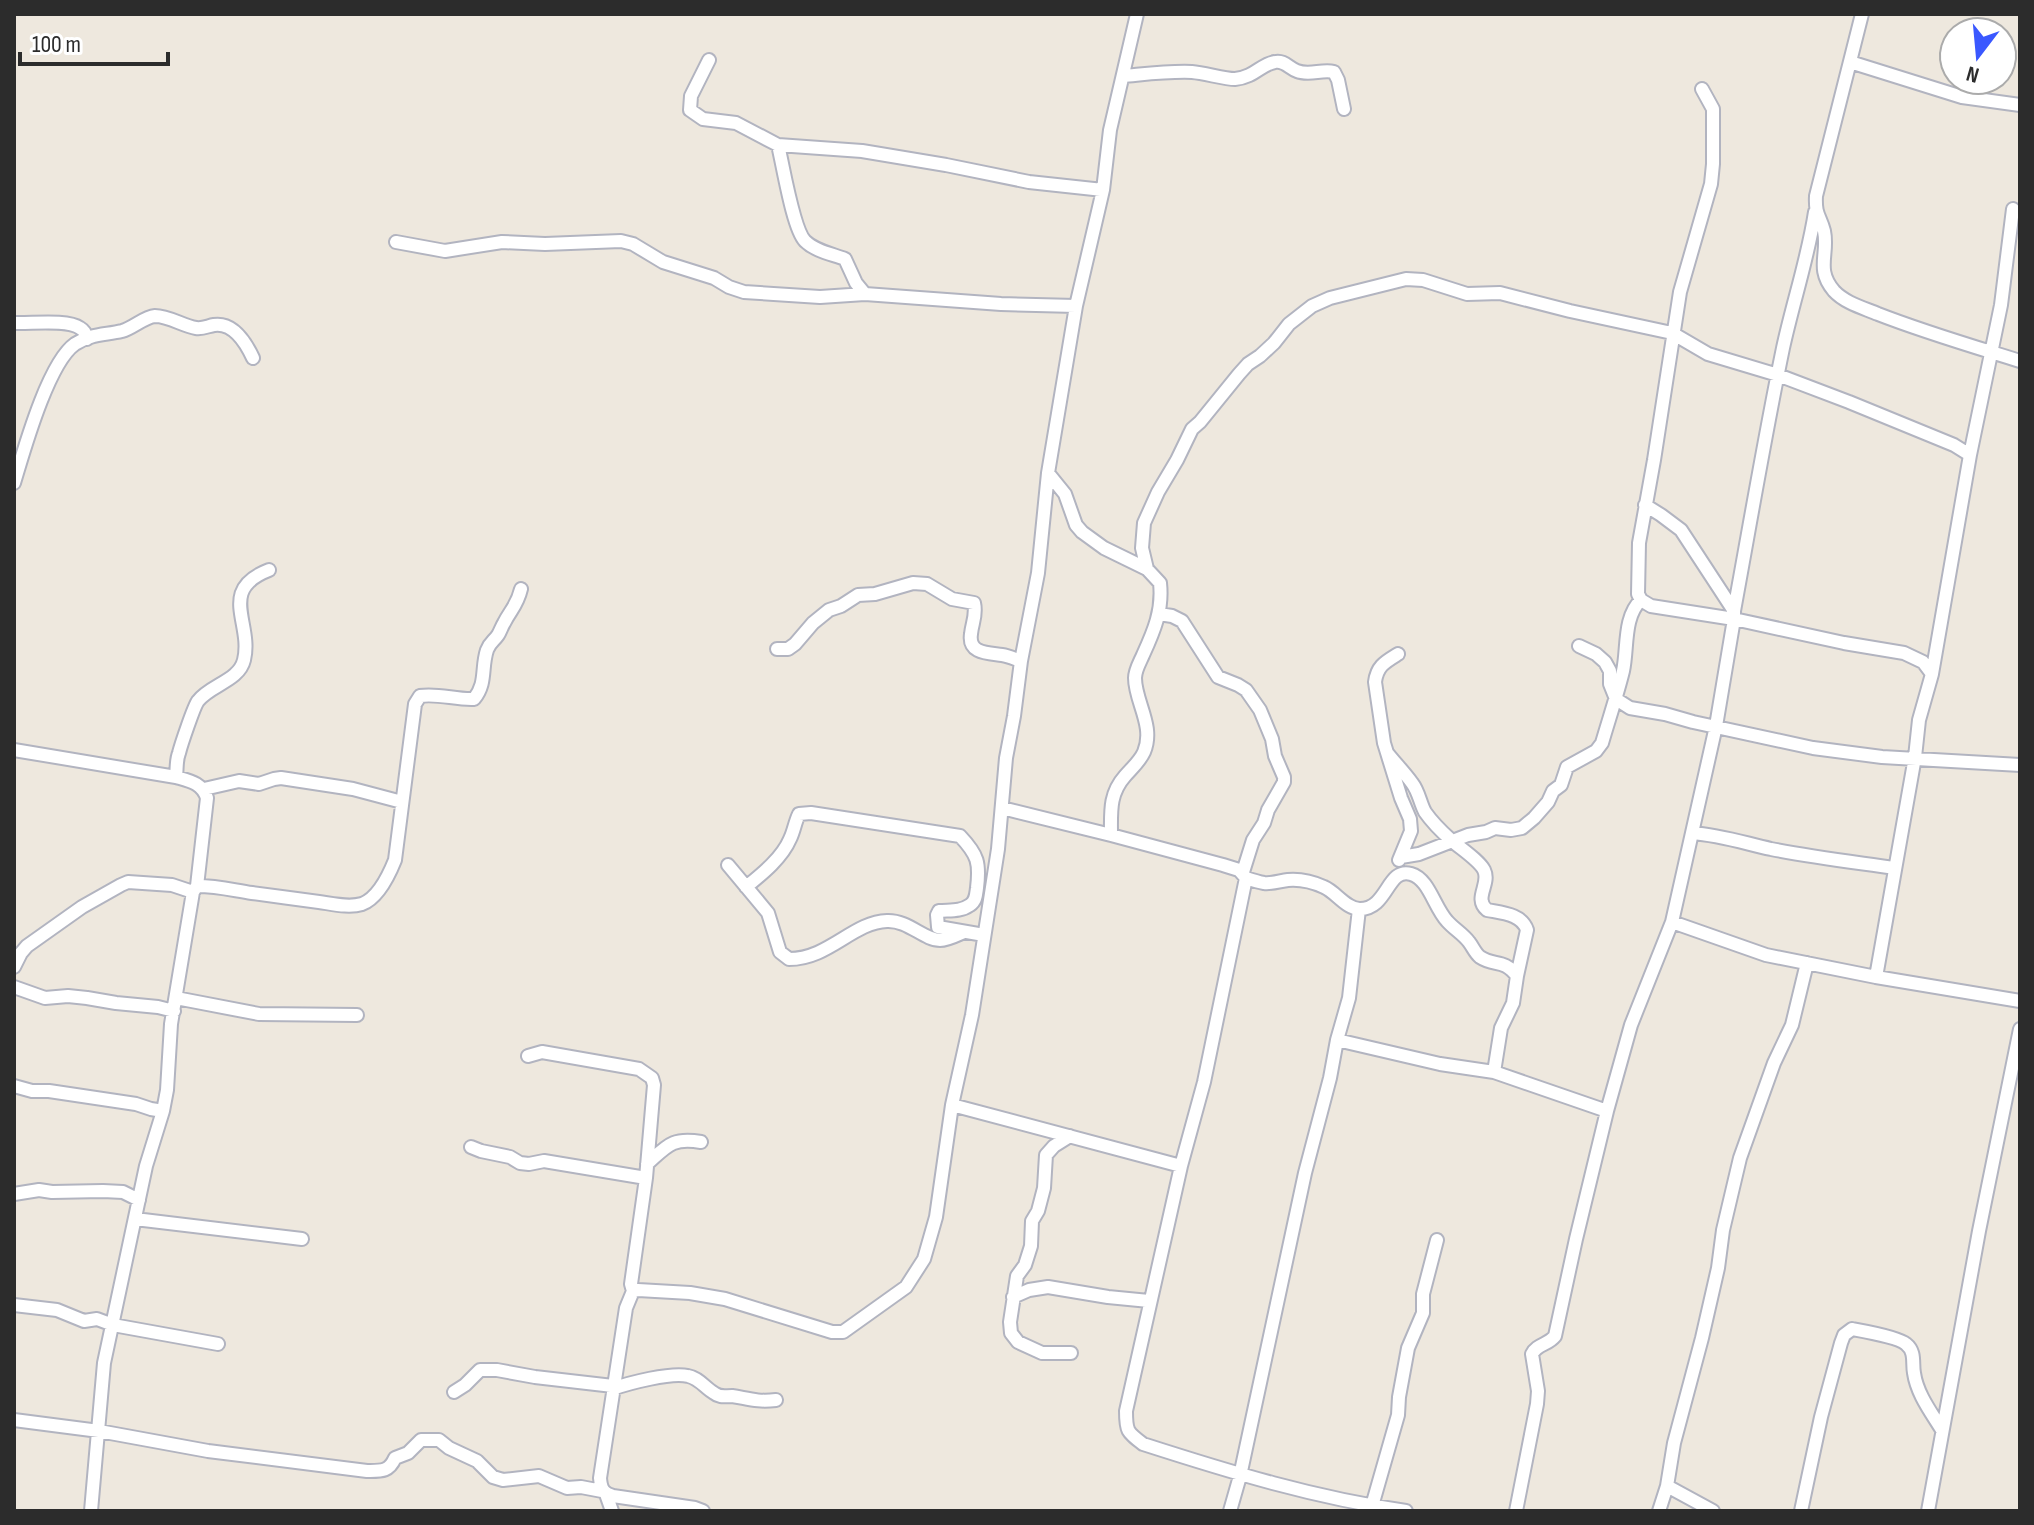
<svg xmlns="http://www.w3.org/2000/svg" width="2034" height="1525" font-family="'Sofia Sans Condensed',sans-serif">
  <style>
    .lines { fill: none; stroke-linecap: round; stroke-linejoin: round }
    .minor-casing { stroke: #b2b4c0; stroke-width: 16 }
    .minor { stroke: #fff; stroke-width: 12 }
  </style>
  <rect width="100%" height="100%" fill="#eee8de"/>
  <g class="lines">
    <defs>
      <path id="minor" d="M 1862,14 L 1816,196 C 1815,216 1820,215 1824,231 C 1829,254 1815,269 1834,291 C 1845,303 1864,308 1878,314 C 1924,332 1972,346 2020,361
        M 709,60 L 691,96 L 690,110 L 703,119 L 736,123 L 778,145 L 862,151 L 946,165 L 1029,182 L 1103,190
        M 1850,62 L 1962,97 L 2020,105
        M 1123,76 C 1146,74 1169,71 1192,72 C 1205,73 1224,79 1235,79 C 1255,77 1261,64 1275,62 C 1284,60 1289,68 1297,71 C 1309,76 1322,69 1334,72 L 1338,80 L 1344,109
        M 1702,89 L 1713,109 L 1713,164 L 1711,184 L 1680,292 L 1654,460 L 1639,543 L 1638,594 L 1641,600 L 1651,606 L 1734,619 L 1844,643 L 1904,653 L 1923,662 L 1932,674
        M 778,145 C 783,165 793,229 805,241 C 815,251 832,254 845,259 L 856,283 L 865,294
        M 396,242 L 445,251 L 502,242 L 545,244 L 621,241 L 633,244 L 663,262 L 714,278 L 729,287 L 744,292 L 820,297 L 865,294 L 1001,304 L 1076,306
        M 14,323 C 30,324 67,319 80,328 C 85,331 85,333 87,339
        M 1048,473 L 1065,494 L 1076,525 L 1082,532 L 1104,548 L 1147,569 L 1160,583 C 1163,610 1154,631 1143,655 C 1140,662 1135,670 1135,678 C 1135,702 1155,726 1144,752 C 1140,761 1132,768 1125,776 C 1109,794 1111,812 1111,835
        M 14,483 C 24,450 48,363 75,344 C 90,334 105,335 122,331 C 133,328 144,317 155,316 C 169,316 183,326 196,328 C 203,329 208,326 214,325 C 234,322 246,343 253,358
        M 1645,505 L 1661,515 L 1681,530 L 1734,611
        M 1147,569 L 1142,548 L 1144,523 L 1158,492 L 1177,460 L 1192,429 L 1200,422 L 1239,374 L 1248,364 L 1260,356 L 1274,343 L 1289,324 L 1312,306 L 1330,298 L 1406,279 L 1423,280 L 1467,294 L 1500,293 L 1570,311 L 1672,333 L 1708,354 L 1778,375 L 1849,402 L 1954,445 L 1970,455
        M 1159,614 L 1172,616 L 1182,621 L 1218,677 L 1238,685 L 1246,690 L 1260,710 L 1272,739 L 1275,756 L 1284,777 L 1284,782 L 1268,810 L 1264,823 L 1253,840 L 1243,872
        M 1579,646 L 1596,654 L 1605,662 L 1610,671 L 1610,684 L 1616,699 L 1630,708 L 1665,714 L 1693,722 L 1813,748 L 1882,757 L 2020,765
        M 777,649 L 788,649 L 795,644 L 813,623 L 829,610 L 841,606 L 858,595 L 875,594 L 913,583 L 927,584 L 952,599 L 974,603 C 977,615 972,623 971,634 C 968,654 988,653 1002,655 C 1009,656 1015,659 1021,661
        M 1398,654 C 1385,662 1377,666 1375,682 L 1384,743 L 1401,798 L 1410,819 L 1411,831 L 1399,860
        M 14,750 L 176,777 C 190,781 202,783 207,798 L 197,886 L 193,892 L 171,1024 L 167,1090 L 163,1111 L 146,1166 L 104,1363 L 91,1511
        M 1388,754 C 1396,764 1405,773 1412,783 C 1419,792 1420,803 1425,812 C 1432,822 1442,832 1451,840 C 1460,848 1479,860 1484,870 C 1491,884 1473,898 1487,910 C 1502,913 1522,914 1527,930 L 1517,976
        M 176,777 C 177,769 176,760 179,753 C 181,745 194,706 198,701 C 210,685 239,681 244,660 C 253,623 217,590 269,570
        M 204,789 L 239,781 L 259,784 L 274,779 L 281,778 L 353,789 L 402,802
        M 1002,808 L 1111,835 L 1223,865 L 1239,870 L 1246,878 L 1204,1082 L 1181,1166 L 1126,1411 C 1126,1431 1127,1432 1143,1444 C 1230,1472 1315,1498 1406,1511
        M 1692,833 C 1720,835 1744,843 1771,849 C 1812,857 1853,862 1894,868
        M 1401,857 L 1419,854 L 1468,835 L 1486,832 L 1495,828 L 1511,830 L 1522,828 L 1534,818 L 1548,802 L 1553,791 L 1561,785 L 1567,767 L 1596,751 L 1602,743 C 1609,719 1617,695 1623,671 C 1628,648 1623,617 1641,600
        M 728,865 L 768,913 L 780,952 L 789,959 C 829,959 853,922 887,921 C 908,920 924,940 940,940 C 948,940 957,935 964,932
        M 1246,878 C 1252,880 1258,882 1264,883 C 1272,884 1280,881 1288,880 C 1300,879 1313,882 1324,887 C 1336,892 1346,909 1360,909 C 1388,909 1387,867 1411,874 C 1429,879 1434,907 1447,921 C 1454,929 1463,934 1469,942 C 1473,947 1475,953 1480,957 C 1495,967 1503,958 1517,976 L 1513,1003 L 1501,1028 L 1494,1072
        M 197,886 C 218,886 232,890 252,893 C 274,896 297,899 319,902 C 333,904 349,908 362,904 C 378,898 389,875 395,860 L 415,704 L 420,696 C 438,693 456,700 474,699 C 487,683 481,668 487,650 C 490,642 494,641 498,635 C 500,632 502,626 504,623 C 511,609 517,606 521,589
        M 746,887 C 762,874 782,858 790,839 C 794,831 795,822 799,814 L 811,813 L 960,836 C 978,855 980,863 977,888 C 976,895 976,901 970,905 C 960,912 950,910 939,911 L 937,915 L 938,927 L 984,935
        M 1672,922 L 1766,955 L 1876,977 L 2020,1001
        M 14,967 L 21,953 L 27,946 L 82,907 L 121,885 L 128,882 L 172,885 L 193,892
        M 1876,977 L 1915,757 L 1919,720 L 1932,674 L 1970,455 L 2001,305 L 2013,209
        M 14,987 L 45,998 L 68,996 L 87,998 L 116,1003 L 158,1007 L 174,1011
        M 176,998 L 259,1014 L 357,1015
        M 1337,1040 L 1440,1064 L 1494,1072 L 1607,1111
        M 528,1056 L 542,1052 L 639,1069 L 652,1078 L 654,1085 L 646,1178 L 631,1284 L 633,1291
        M 14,1086 L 32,1091 L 49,1091 L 136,1104 L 151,1109 L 163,1111
        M 952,1105 L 1181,1166
        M 1070,1136 L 1054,1146 L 1046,1155 L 1044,1188 L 1038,1211 L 1032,1221 L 1031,1246 L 1025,1265 L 1017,1276 L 1010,1322 L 1011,1333 L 1018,1342 L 1042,1353 L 1071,1353
        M 471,1147 L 481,1151 L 510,1157 L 520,1163 L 529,1164 L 544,1161 L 646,1178
        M 647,1164 C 667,1146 672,1137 701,1142
        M 14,1194 L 39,1190 L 52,1192 L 103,1191 L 123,1192 L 139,1200
        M 135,1219 L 302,1239
        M 1013,1297 L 1029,1290 L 1048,1287 L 1108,1297 L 1149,1301
        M 14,1305 L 57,1310 L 84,1321 L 97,1319 L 113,1325 L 218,1344
        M 612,1389 C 629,1383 671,1372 688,1376 C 699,1378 705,1388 714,1393 C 720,1398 725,1396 732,1396 C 750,1399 757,1402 776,1400
        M 454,1392 L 465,1385 L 480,1370 L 497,1370 L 535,1377 L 613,1386
        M 14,1420 L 99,1431 L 208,1451 L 367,1471 C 381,1471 389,1472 395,1458 L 408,1453 L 421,1440 L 439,1440 L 449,1448 L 477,1461 L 493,1477 L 503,1480 L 539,1476 L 567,1488 L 581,1487 L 602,1491
        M 1667,1486 L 1713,1511
        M 606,1494 L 612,1511
        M 1372,1506 L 1398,1415 L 1399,1397 L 1408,1348 L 1423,1313 L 1423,1294 L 1437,1240
        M 703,1511 L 695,1508 L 613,1496 C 603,1493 601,1489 600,1478 L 626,1308 L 633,1291 L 638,1290 L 690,1293 L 725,1299 L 832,1332 L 843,1332 L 906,1287 L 924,1259 L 936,1217 L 952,1105 L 972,1015 L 998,849 L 1006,758 L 1014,716 L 1021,661 L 1038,573 L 1048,473 L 1076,306 L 1103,190 L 1110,130 L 1137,14
        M 1230,1511 L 1240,1476 L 1305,1173 L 1330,1078 L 1337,1040 L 1349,998 L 1359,909
        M 1516,1511 L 1537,1404 L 1538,1391 L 1532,1354 C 1537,1344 1548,1345 1555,1336 L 1576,1239 L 1607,1111 L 1631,1025 L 1672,922 L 1716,726 L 1734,619 L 1734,611 C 1750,524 1765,435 1783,348 C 1793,302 1808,258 1815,212
        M 1659,1511 L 1667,1486 L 1674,1443 L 1702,1338 L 1718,1268 L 1723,1230 L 1740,1158 L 1774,1063 L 1792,1025 L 1807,963
        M 1801,1511 L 1821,1417 L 1841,1343 L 1844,1335 L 1852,1329 C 1863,1331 1898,1337 1906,1344 C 1916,1352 1912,1363 1914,1373 C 1917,1394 1931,1412 1942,1430
        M 1928,1511 L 1979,1231 L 2020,1029"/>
    </defs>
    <use href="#minor" class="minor-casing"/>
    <use href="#minor" class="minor"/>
  </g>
  <rect width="2034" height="1525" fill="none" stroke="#2c2c2c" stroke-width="32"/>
  <g transform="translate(1978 56) rotate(196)"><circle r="38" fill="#ffffff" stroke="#ababab" stroke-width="2"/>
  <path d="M0-6L14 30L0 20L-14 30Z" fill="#3a58ff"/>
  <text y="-12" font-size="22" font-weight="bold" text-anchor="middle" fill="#2c2c2c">N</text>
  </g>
  <path d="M20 52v12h148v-12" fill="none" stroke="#2c2c2c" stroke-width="4"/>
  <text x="32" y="52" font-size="24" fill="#2c2c2c" stroke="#ffffff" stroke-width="6" paint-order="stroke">100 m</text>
</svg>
